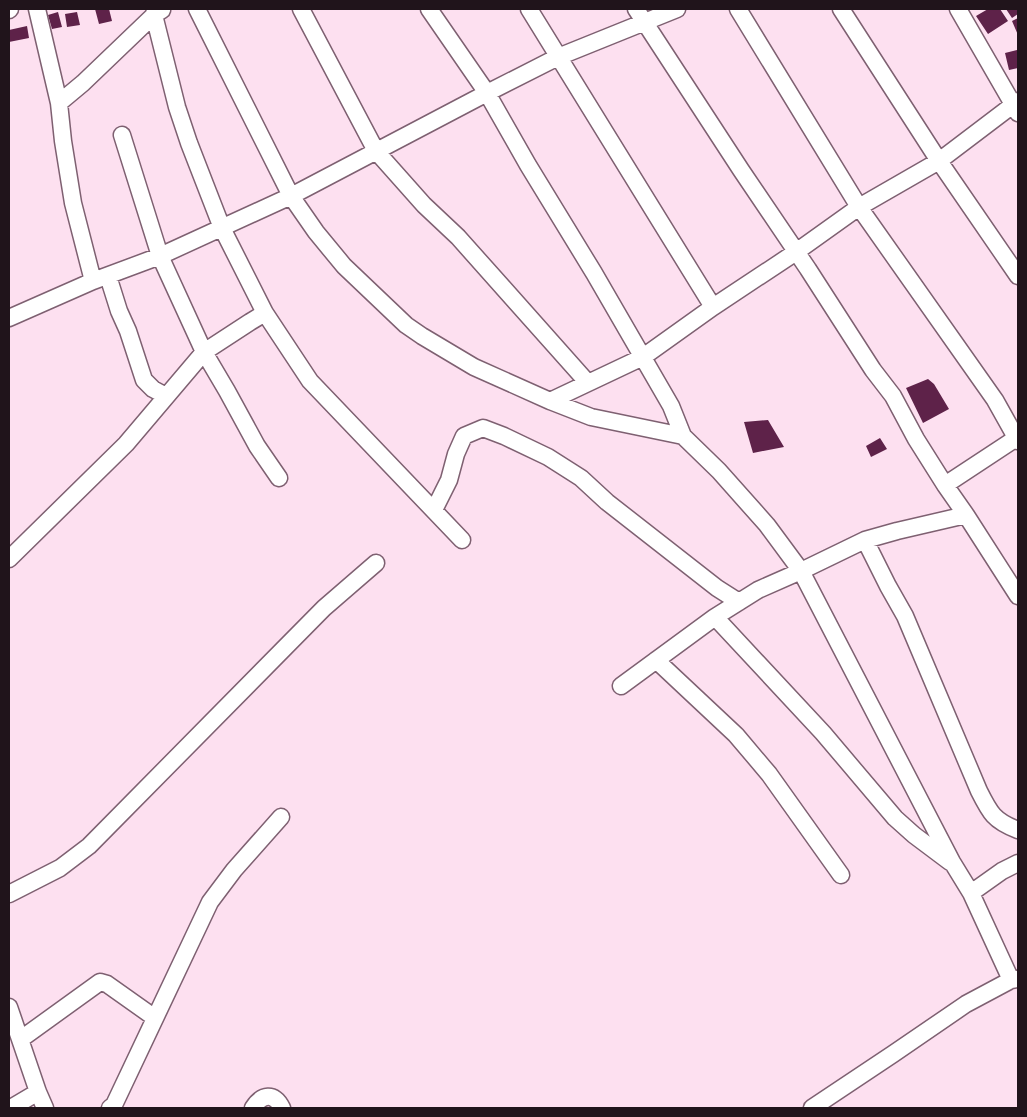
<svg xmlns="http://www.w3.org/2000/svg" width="1027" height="1117" font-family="'PT Sans',sans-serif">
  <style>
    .building { fill: #5e2249 }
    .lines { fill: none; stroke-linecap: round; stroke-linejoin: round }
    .street-casing { stroke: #7e6071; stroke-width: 19 }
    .street { stroke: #fff; stroke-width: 16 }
  </style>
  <rect width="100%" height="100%" fill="#fde0f0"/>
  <path class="building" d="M 95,9 L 109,9 L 112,21 L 99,24 Z
    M 988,9 L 1000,9 L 1008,21 L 988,34 L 976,16 Z
    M 1006,9 L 1018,9 L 1018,14 L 1012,18 Z
    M 58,12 L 62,27 L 52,29 L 48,15 Z
    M 77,12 L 80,25 L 67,27 L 65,14 Z
    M 1018,18 L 1018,35 L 1012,21 Z
    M 27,26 L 29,38 L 9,42 L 9,30 Z
    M 1017,50 L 1018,57 L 1018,68 L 1009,70 L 1005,53 Z
    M 928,379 L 934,384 L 949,409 L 923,423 L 906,388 Z
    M 768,420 L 784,447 L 753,453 L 744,422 Z
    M 880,438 L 887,449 L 871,457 L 866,446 Z"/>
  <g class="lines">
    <defs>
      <path id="street" d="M 37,9 L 59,103
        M 155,9 L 154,15 L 177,107 L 189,143 L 222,228 L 265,313 L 310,381 L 462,540
        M 197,9 L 291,196 L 316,232 L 344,266 L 406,325 L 422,336 L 474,367 L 550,401 L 591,417 L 683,436 L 719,471 L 767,525 L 801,571 L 865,540 L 897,531 L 966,515
        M 301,9 L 376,151 L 424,205 L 458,237 L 588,383
        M 429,9 L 487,93 L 528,165 L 594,273 L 671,406 L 683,436
        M 529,9 L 713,307
        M 636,9 L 741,170 L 808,269 L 873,370 L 893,396 L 916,439 L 945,485 L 966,515 L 1018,596
        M 738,9 L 859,207 L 995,400 L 1018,441
        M 841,9 L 939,161 L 1018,276
        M 958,9 L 1018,113
        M 9,10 L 10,9
        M 122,135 L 160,256 L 204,352 L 227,391 L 257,446 L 279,478
        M 108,276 L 119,311 L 128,331 L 144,380 L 153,389 L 166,396
        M 93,281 L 73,203 L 63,141 L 59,103 L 83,83 L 154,15 L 162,10
        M 9,318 L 93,281 L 160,256 L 291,196 L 487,93 L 558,57 L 677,9
        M 550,401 L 643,357 L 713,307 L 796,252 L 859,207 L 939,161 L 1018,101
        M 945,485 L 1018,437
        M 434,510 L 449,480 L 456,454 L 464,436 L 483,428 L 504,436 L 548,457 L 581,478 L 607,502 L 717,588 L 739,602
        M 865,540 L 888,586 L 905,616 L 979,791 C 990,813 994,821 1018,830
        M 9,559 L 126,444 L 204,352 L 250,322 L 265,313
        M 715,617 L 823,733 L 895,818 L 914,835 L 950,862
        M 656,660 L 736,735 L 769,774 L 841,875
        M 621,686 L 715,617 L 758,590 L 801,571 L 952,862 L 971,893 L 1011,980
        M 971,893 L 1002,871 L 1018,863
        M 9,894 L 60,868 L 89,846 L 324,608 L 376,563
        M 9,1007 L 38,1092 L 45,1108
        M 21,1039 L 100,982 L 107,984 L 155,1018
        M 11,1108 L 38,1092
        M 110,1108 L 114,1105 L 210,902 L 234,870 L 281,817
        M 253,1108 C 262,1094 274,1092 282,1108
        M 812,1108 L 893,1054 L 966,1004 L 1011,980 L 1018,979"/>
    </defs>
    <use href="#street" class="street-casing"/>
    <use href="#street" class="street"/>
  </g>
  <rect width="1027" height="1117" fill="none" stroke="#20141b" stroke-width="20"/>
</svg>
